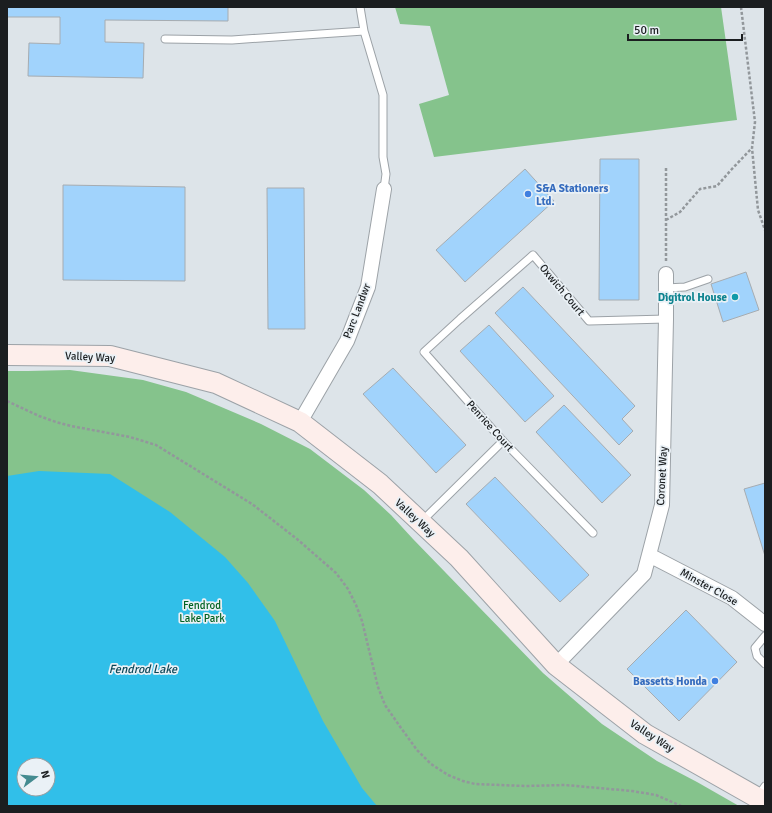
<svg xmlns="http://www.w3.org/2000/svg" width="772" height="813" font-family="Signika,sans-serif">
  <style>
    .green { fill: #85c38c; fill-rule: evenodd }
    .water { fill: #31bfe9; fill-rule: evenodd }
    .building { fill: #a1d3fc; stroke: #a6acb1 }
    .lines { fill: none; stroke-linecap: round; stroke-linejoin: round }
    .lane-casing { stroke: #9ca2a7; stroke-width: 9 }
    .street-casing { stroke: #9ca2a7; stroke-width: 16 }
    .secondary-casing { stroke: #9ca2a7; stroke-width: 22 }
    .path { stroke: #92979b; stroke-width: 2.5; stroke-dasharray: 3 2; stroke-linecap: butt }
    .lane { stroke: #fff; stroke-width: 7 }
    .street { stroke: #fff; stroke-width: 14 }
    .secondary { stroke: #fdeeeb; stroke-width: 20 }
    .shop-dot { fill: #3f7fe0; stroke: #eaf1f6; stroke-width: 1.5 }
    .culture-dot { fill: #0f9aa8; stroke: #eaf1f6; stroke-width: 1.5 }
    .labels { text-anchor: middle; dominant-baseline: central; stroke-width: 3.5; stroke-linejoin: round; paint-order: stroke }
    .shop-label { font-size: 11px; font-weight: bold; fill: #366cbe; stroke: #eaf1f6; text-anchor: start }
    .street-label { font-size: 11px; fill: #1b1e20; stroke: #eaf1f6 }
    .culture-label { font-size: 11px; font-weight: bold; fill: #0d838f; stroke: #eaf1f6; text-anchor: end }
    .park-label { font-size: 11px; fill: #036323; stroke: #eaf1f6 }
    .water-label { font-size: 12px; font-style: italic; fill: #0a4657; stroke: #eaf1f6 }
  </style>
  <rect width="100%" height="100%" fill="#dde4e9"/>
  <path class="green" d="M 395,7 L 721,7 L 737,120 L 434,157 L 419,104 L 449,95 L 430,26 L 400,24 Z
    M 70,370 L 143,380 L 186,392 L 261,424 L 310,449 L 364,490 L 391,515 L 413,539 L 543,673 L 602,724 L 657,761 L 697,782 L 739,806 L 7,806 L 7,371 L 28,371 ZM 24,765 L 48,765 L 48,789 L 24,789 Z"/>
  <path class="water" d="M 39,471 L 110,474 L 170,512 L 225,557 L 248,583 L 275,621 L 323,721 L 362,788 L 377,806 L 7,806 L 7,476 ZM 24,765 L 48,765 L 48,789 L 24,789 Z"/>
  <path class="building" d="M 7,7 L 228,7 L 228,21 L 105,20 L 105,42 L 144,43 L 143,78 L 28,76 L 29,43 L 60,44 L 60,17 L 7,17 Z
    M 600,159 L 639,159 L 639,300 L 599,300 Z
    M 525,169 L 554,201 L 465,282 L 436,250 Z
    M 63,185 L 185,187 L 185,281 L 63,280 Z
    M 267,188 L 304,188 L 305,329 L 268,329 Z
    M 746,272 L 759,310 L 723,322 L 711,284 Z
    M 523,287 L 635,406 L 622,419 L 633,431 L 619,445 L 495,313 Z
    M 489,325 L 554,396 L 525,422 L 460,351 Z
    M 393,368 L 466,445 L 436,473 L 363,394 Z
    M 564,405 L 631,475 L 602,503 L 536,432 Z
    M 495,477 L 589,575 L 560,602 L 466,504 Z
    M 765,483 L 765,556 L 744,489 Z
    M 686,610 L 737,662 L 679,721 L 627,669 Z"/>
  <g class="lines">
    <defs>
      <path id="lane" d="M 360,7 L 364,31 L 383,95 L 383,157 L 386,174 L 384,189
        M 165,39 L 232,40 L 364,31
        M 666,288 L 685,287 L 708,279
        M 422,521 L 503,441
        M 593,533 L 503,441 L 424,352 L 460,319 L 533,255 L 589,321 L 666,319
        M 765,636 L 755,648 L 757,656 L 765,664
        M 758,796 L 765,786"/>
      <path id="street" d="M 300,422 L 347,341 L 368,287 L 384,189
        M 649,555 L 732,598 L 765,624
        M 556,665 L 644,574 L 662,505 L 666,319 L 666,274"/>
      <path id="secondary" d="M 7,355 L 110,356 L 216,383 L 300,422 L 380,484 L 459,558 L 556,665 L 645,734 L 765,802"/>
    </defs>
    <use href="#lane" class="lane-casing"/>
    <use href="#street" class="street-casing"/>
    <use href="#secondary" class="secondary-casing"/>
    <path class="path" d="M 741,7 L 755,122 L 752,148 L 758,210 L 765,230
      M 666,168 L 666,261
      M 666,220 L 680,212 L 700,189 L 717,186 L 731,170 L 752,148
      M 7,401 L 39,416 L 56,422 L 71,426 L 130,437 L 156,445 L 252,504 L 297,539 L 336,573 L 348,589 L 356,605 L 362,621 L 378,687 L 385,705 L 401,728 L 417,750 L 431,764 L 448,775 L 463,781 L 475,784 L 525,786 L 565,785 L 632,791 L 656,795 L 681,806"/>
    <use href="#lane" class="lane"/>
    <use href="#street" class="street"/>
    <use href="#secondary" class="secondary"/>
  </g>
  <g class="shop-dot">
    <circle cx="528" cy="194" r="4"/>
    <circle cx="715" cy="681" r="4"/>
  </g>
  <circle class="culture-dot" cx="735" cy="297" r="4"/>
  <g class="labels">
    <g class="shop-label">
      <text x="536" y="188">S&amp;A Stationers<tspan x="536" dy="13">Ltd.</tspan></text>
      <text x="707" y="681" text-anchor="end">Bassetts Honda</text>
    </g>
    <g class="street-label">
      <text transform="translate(562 290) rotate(50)">Oxwich Court</text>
      <text transform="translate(357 311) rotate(-69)">Parc Landwr</text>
      <text transform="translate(90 357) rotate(3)">Valley Way</text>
      <text transform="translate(490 426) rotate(48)">Penrice Court</text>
      <text transform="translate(662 476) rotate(-87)">Coronet Way</text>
      <text transform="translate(415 518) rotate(43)">Valley Way</text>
      <text transform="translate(709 587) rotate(29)">Minster Close</text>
      <text transform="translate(652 736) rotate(33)">Valley Way</text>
    </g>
    <g class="culture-label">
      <text x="727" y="297">Digitrol House</text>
    </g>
    <g class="park-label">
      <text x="202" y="605">Fendrod<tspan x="202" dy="13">Lake Park</tspan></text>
    </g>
    <g class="water-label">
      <text x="143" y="669">Fendrod Lake</text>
    </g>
  </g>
  <rect width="772" height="813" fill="none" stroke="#1b1e20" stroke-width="16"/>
  <g transform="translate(36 777) rotate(74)"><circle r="19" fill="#eaf1f6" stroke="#979da0"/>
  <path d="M0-3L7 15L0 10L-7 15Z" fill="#438b90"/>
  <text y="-6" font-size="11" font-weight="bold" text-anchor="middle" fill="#1b1e20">N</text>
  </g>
  <path d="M628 34v6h114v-6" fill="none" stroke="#1b1e20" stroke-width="2"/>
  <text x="634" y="34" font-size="12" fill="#1b1e20" stroke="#eaf1f6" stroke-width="3" paint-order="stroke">50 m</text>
</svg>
